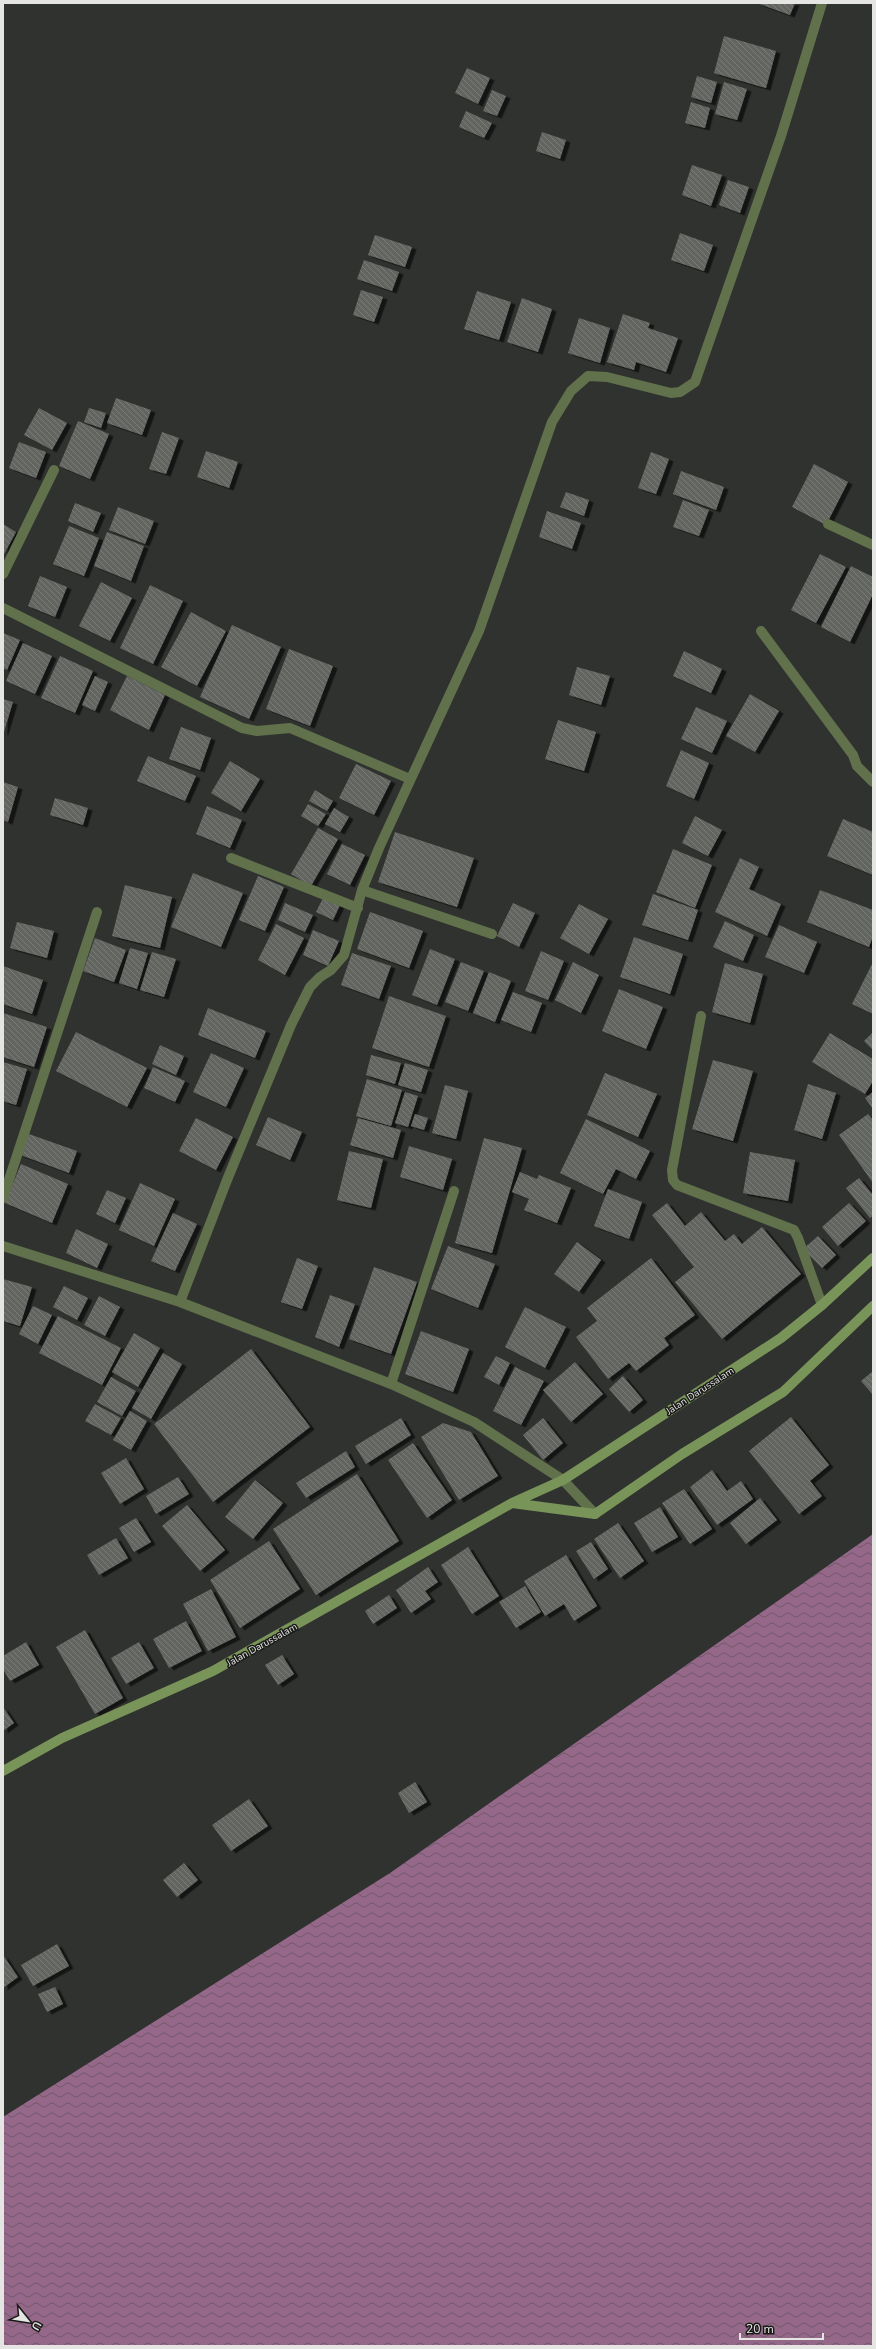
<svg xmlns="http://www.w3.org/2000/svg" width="876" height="2349" font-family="'Nunito Sans',sans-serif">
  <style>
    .water { fill: url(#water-waves) }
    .building { fill: url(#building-back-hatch); filter: url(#shadow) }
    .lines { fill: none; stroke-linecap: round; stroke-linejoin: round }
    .street { stroke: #60714b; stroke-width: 10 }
    .secondary { stroke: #799458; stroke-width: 10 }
    .labels { text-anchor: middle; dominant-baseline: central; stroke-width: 3; stroke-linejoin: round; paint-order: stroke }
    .street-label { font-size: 10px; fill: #e5e6e4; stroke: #191918 }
  </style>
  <defs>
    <pattern id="water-waves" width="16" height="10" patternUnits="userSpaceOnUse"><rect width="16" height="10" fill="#956889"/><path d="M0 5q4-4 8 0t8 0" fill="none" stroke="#71586a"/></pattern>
    <pattern id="building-back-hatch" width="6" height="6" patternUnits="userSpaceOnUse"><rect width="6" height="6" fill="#636561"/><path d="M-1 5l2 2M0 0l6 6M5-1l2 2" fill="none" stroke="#797b78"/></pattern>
    <filter id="shadow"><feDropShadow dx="4.5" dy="2.5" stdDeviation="0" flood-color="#0009"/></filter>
  </defs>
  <rect width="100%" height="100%" fill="#30322f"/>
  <path class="water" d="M 873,1534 L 873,2346 L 3,2346 L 3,2117 L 390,1873 Z"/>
  <path class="building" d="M 757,3 L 795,3 L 790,15 Z
    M 724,36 L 776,51 L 766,88 L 714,73 Z
    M 467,68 L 490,78 L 478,104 L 455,93 Z
    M 697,76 L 717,82 L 711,103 L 691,97 Z
    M 724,82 L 747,89 L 737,120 L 715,114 Z
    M 492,90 L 506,96 L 497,116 L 483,111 Z
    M 691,102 L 710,108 L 705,128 L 685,123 Z
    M 466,111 L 492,123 L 484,138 L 459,127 Z
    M 542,132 L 566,140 L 560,159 L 536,151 Z
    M 692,165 L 722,175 L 711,206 L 682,195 Z
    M 728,180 L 749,187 L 740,213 L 719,205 Z
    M 680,233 L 713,245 L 704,271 L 671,260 Z
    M 375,235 L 412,247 L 405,267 L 368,255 Z
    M 364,260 L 399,272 L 392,291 L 357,279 Z
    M 361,290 L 383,297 L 374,322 L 353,315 Z
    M 477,291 L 511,302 L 499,340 L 464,329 Z
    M 522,298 L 552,309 L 538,352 L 507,342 Z
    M 623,314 L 650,323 L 648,328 L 678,338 L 666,372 L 636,362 L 634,370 L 607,362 Z
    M 579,318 L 610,328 L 600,363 L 568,353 Z
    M 116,398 L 151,410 L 142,435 L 107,423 Z
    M 39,408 L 67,423 L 52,450 L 24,435 Z
    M 89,408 L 106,413 L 101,428 L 84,422 Z
    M 78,421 L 109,434 L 90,479 L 59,466 Z
    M 162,432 L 179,438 L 166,474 L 149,469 Z
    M 19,442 L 46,452 L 36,478 L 9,468 Z
    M 206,451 L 238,462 L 229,488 L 197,477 Z
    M 651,452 L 669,459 L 656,494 L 638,488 Z
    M 814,464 L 848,482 L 826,525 L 792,507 Z
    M 681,471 L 724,487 L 716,510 L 673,494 Z
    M 566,492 L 589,500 L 584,516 L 560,507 Z
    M 683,500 L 709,510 L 699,536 L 673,527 Z
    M 75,503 L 101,513 L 93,532 L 68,521 Z
    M 118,507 L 154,521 L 145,544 L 109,530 Z
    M 547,511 L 581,523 L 572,549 L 539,537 Z
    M 3,524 L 16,532 L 3,556 Z
    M 69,526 L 99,538 L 84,576 L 53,564 Z
    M 107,532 L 144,546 L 131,581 L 94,566 Z
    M 820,554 L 846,567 L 816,623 L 791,610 Z
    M 851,566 L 873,577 L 873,594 L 850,642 L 821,627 Z
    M 40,576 L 67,587 L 55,617 L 28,606 Z
    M 101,582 L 132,598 L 110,641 L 79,626 Z
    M 150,585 L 183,601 L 153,664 L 120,648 Z
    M 191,612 L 226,631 L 197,686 L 161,667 Z
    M 232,625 L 281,647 L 249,719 L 200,697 Z
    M 3,633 L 20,640 L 7,670 L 3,668 Z
    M 23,643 L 52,656 L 35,694 L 6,681 Z
    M 289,649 L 333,666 L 310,726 L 266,709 Z
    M 684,651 L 722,669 L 711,693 L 673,676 Z
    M 60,656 L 93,671 L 75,713 L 41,698 Z
    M 577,667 L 610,676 L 601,705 L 569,695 Z
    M 95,676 L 108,682 L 95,711 L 82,705 Z
    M 127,676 L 165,695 L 149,730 L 110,710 Z
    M 750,694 L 779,711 L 755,752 L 726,736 Z
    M 3,699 L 13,702 L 3,735 Z
    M 696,707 L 727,721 L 712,753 L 681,739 Z
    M 558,720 L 596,732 L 584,771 L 545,759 Z
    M 181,727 L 211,738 L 200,770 L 169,759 Z
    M 681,750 L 709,763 L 694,799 L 666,786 Z
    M 148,756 L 196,776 L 185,801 L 137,781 Z
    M 230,761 L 260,779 L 241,811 L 211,793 Z
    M 356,764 L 391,781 L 374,815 L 339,798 Z
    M 3,782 L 18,787 L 8,822 L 3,820 Z
    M 315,790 L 333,801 L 327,811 L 309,801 Z
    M 55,798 L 88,808 L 83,825 L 50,815 Z
    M 308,804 L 326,814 L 318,826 L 301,816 Z
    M 207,806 L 242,820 L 230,848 L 196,834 Z
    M 334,808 L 349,817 L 340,832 L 325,824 Z
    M 695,816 L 722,830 L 708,856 L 682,843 Z
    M 843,819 L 873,832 L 873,875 L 827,856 Z
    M 318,828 L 338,839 L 311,886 L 291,874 Z
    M 395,832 L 474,858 L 457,907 L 378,882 Z
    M 342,844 L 365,855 L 350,885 L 327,874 Z
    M 673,849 L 712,865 L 695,908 L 656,892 Z
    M 740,858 L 759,867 L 749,889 L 781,904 L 767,936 L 715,912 Z
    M 193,873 L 243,893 L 221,947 L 171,927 Z
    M 258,876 L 284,887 L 265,931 L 239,920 Z
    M 125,885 L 172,897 L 160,948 L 112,936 Z
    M 820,890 L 873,910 L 873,936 L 869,947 L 807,922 Z
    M 653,894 L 698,910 L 688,940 L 642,925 Z
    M 323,898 L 340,905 L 333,920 L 316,912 Z
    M 285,903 L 313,915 L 305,932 L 278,920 Z
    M 513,903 L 535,913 L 519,947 L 497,936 Z
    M 579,904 L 608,919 L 589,954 L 560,938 Z
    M 370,912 L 423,931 L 409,968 L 357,949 Z
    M 725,921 L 754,935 L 743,961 L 713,947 Z
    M 17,922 L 54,931 L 47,958 L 10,948 Z
    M 276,924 L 304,938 L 285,975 L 258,960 Z
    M 779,925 L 817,942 L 804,973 L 765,957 Z
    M 313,930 L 339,941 L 328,966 L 303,955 Z
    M 634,937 L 683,954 L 670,994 L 620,977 Z
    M 95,938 L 126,950 L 114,982 L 83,971 Z
    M 130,948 L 148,953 L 137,989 L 119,983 Z
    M 430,949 L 455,959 L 437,1005 L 412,995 Z
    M 541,951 L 564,961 L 548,1000 L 525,991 Z
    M 152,952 L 176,959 L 164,997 L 140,990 Z
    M 352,953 L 391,966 L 379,999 L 341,985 Z
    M 461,962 L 484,971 L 468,1011 L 445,1002 Z
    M 573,962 L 599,975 L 581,1013 L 555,1000 Z
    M 873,962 L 873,1014 L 852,1004 Z
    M 725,963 L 763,974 L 750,1023 L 712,1012 Z
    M 3,966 L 43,980 L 32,1014 L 3,1004 Z
    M 489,972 L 511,981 L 495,1022 L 473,1013 Z
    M 619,989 L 663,1007 L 646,1049 L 602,1031 Z
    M 513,992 L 542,1003 L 531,1032 L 501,1020 Z
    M 389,996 L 446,1016 L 429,1067 L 372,1048 Z
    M 208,1008 L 266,1031 L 255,1058 L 198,1035 Z
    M 3,1013 L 47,1027 L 34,1067 L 3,1057 Z
    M 76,1032 L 147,1068 L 127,1107 L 56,1071 Z
    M 873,1032 L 873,1050 L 864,1041 Z
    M 830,1033 L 873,1059 L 873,1081 L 865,1094 L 812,1062 Z
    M 160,1045 L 184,1056 L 176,1075 L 152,1064 Z
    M 211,1053 L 244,1068 L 226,1107 L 193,1092 Z
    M 371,1055 L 401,1063 L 395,1084 L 366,1075 Z
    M 713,1060 L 753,1071 L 733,1141 L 692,1129 Z
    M 3,1062 L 27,1069 L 16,1105 L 3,1101 Z
    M 405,1063 L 428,1070 L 421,1092 L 398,1085 Z
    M 153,1067 L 185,1081 L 175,1102 L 144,1088 Z
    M 605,1073 L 657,1094 L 638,1137 L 587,1115 Z
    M 367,1079 L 402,1090 L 391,1126 L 356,1116 Z
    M 808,1084 L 836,1093 L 822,1139 L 794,1130 Z
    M 445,1085 L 468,1091 L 456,1139 L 432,1133 Z
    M 405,1092 L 418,1096 L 408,1127 L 395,1123 Z
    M 873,1092 L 873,1109 L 865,1098 Z
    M 415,1114 L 428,1118 L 424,1130 L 411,1126 Z
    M 868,1114 L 873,1120 L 873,1183 L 839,1135 Z
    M 268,1117 L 302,1132 L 290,1160 L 256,1145 Z
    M 196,1118 L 233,1137 L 216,1170 L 179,1151 Z
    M 358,1118 L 401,1130 L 393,1158 L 350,1145 Z
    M 586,1119 L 650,1151 L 636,1179 L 616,1169 L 603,1194 L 560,1173 Z
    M 26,1133 L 77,1151 L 69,1173 L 18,1154 Z
    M 484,1138 L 522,1148 L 492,1253 L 455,1243 Z
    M 409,1146 L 452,1159 L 443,1190 L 400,1177 Z
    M 349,1151 L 383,1159 L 371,1208 L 337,1200 Z
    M 750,1152 L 795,1160 L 788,1201 L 743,1193 Z
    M 21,1164 L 68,1184 L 52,1223 L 5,1203 Z
    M 520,1172 L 537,1179 L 539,1175 L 571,1188 L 557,1223 L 524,1210 L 529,1199 L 512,1192 Z
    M 859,1178 L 873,1195 L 873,1216 L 870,1218 L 846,1188 Z
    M 140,1183 L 175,1199 L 154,1246 L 119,1230 Z
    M 608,1189 L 642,1202 L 629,1239 L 594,1226 Z
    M 107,1190 L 126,1198 L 115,1223 L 96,1214 Z
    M 667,1203 L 685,1226 L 701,1212 L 725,1241 L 734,1234 L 742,1244 L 762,1227 L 801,1274 L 722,1339 L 675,1282 L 694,1267 L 652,1215 Z
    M 849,1203 L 866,1221 L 838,1246 L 822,1227 Z
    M 173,1213 L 197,1224 L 175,1271 L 151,1261 Z
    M 76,1229 L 108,1244 L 97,1268 L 66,1253 Z
    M 818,1236 L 836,1255 L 822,1268 L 803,1249 Z
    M 577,1242 L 601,1260 L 579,1292 L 554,1274 Z
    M 448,1246 L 495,1264 L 478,1308 L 431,1289 Z
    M 297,1258 L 318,1266 L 302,1309 L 281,1302 Z
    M 651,1258 L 695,1315 L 664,1338 L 669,1345 L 636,1371 L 629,1363 L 608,1379 L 576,1337 L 597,1321 L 587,1308 Z
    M 374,1267 L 417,1282 L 391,1354 L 349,1339 Z
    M 3,1279 L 32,1287 L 20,1326 L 3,1321 Z
    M 64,1286 L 88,1298 L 77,1320 L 53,1307 Z
    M 330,1295 L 355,1304 L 339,1347 L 315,1337 Z
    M 99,1296 L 120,1307 L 105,1336 L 84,1325 Z
    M 33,1306 L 52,1315 L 38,1344 L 19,1334 Z
    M 525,1307 L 566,1327 L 545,1368 L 505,1347 Z
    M 58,1316 L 121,1348 L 102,1385 L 39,1353 Z
    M 421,1331 L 469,1349 L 453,1392 L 405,1374 Z
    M 134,1333 L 160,1348 L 138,1387 L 112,1372 Z
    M 251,1349 L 310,1427 L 213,1502 L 154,1424 Z
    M 163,1353 L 182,1364 L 151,1419 L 132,1408 Z
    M 496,1356 L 510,1363 L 499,1385 L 484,1377 Z
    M 575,1362 L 603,1394 L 571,1422 L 543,1390 Z
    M 515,1367 L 544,1381 L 521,1425 L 493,1411 Z
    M 873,1371 L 873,1395 L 861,1381 Z
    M 623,1376 L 643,1400 L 629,1412 L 609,1389 Z
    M 111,1377 L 136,1391 L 122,1416 L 97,1402 Z
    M 95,1404 L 121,1418 L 111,1435 L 85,1421 Z
    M 130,1411 L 147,1421 L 131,1450 L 113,1440 Z
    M 791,1417 L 829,1465 L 810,1481 L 822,1496 L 799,1514 L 749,1451 Z
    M 401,1418 L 411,1435 L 366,1464 L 355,1446 Z
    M 543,1418 L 563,1443 L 543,1460 L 523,1435 Z
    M 443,1423 L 471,1432 L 498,1476 L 459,1500 L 421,1437 Z
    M 413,1443 L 452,1500 L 427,1518 L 388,1460 Z
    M 346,1451 L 355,1467 L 306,1498 L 296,1483 Z
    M 126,1458 L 144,1489 L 120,1504 L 101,1473 Z
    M 712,1470 L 727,1491 L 741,1481 L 753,1499 L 717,1525 L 690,1487 Z
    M 357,1474 L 399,1541 L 316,1595 L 273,1529 Z
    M 178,1477 L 189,1494 L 156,1514 L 146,1496 Z
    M 255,1480 L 283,1503 L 253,1539 L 225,1517 Z
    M 684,1489 L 712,1529 L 690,1544 L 662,1503 Z
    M 760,1498 L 777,1520 L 746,1544 L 730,1523 Z
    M 187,1505 L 225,1550 L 200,1571 L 162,1526 Z
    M 660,1507 L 678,1537 L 652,1552 L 634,1523 Z
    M 136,1518 L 151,1542 L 134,1552 L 119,1528 Z
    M 618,1523 L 644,1561 L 620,1578 L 594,1539 Z
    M 116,1538 L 128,1558 L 99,1575 L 87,1555 Z
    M 269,1541 L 300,1589 L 240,1628 L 210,1580 Z
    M 591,1542 L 608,1569 L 594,1579 L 576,1551 Z
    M 468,1547 L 499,1596 L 472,1614 L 441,1565 Z
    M 566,1555 L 597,1606 L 574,1621 L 564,1604 L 545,1616 L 524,1581 Z
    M 428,1567 L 438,1582 L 425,1591 L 431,1599 L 411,1613 L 396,1590 Z
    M 525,1586 L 541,1612 L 516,1628 L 499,1602 Z
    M 211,1589 L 236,1637 L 208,1651 L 183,1604 Z
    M 389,1595 L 397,1608 L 373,1624 L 365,1611 Z
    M 186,1621 L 202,1651 L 169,1668 L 153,1639 Z
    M 85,1630 L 123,1698 L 95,1714 L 56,1647 Z
    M 26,1642 L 39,1665 L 10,1681 L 3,1669 L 3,1656 Z
    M 139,1642 L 154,1668 L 126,1684 L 111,1658 Z
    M 282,1655 L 294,1674 L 278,1685 L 265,1665 Z
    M 3,1707 L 14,1723 L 3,1731 Z
    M 415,1782 L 427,1802 L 409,1813 L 398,1793 Z
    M 249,1799 L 268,1826 L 231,1851 L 212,1825 Z
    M 184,1863 L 198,1880 L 177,1897 L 163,1880 Z
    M 57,1944 L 69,1966 L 33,1986 L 21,1965 Z
    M 3,1955 L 18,1977 L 3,1988 Z
    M 55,1987 L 63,2004 L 47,2012 L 38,1994 Z"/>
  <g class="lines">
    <path class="street" d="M 828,524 L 873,545
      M 3,574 L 54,470
      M 3,608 L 242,728 L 257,731 L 290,728 L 410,779
      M 761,631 L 853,755 L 857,766 L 873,782
      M 231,858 L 358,908
      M 362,890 L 492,934
      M 701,1016 L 672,1170 L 673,1180 L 677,1185 L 794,1230 L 798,1238 L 822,1305
      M 3,1198 L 97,912
      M 3,1246 L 180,1302 L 391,1384 L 474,1422 L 563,1480 L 595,1514
      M 180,1302 L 227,1180 L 291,1025 L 310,987 L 320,977 L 331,970 L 344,955 L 362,890 L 379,848 L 479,631 L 552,422 L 571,391 L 588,376 L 607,377 L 671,393 L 680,392 L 695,382 L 781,136 L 822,3
      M 391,1384 L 454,1191"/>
    <path class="secondary" d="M 512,1503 L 595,1514 L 682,1454 L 783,1392 L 873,1306
      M 3,1771 L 62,1738 L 213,1671 L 512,1503 L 563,1480 L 781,1338 L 822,1305 L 873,1258"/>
  </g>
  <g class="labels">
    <g class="street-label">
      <text transform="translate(700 1391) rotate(-33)">Jalan Darussalam</text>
      <text transform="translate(262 1645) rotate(-29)">Jalan Darussalam</text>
    </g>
  </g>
  <rect width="876" height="2349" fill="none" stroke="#e5e6e4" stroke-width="8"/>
  <g transform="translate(28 2321) rotate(120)" stroke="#191918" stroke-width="3" paint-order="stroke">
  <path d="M0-3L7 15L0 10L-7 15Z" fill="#e5e6e4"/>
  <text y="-6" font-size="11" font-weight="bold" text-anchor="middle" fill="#e5e6e4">U</text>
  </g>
  <path d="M740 2333v6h83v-6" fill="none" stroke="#e5e6e4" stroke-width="2"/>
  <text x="746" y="2333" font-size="12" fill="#e5e6e4" stroke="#191918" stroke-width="3" paint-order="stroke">20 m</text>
</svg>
